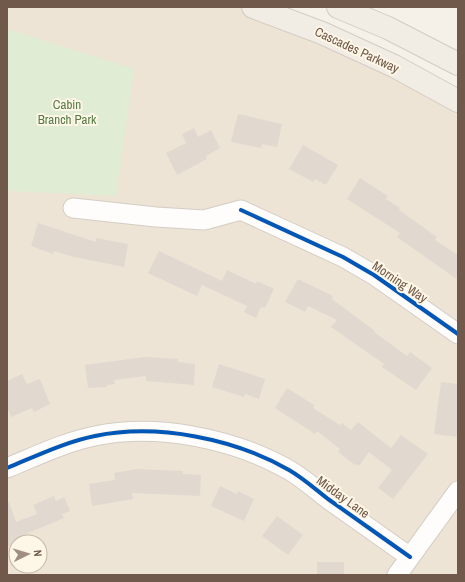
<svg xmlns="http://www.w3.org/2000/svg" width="465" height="582" font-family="'Archivo Narrow',sans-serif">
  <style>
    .residential { fill: #eee4d5; fill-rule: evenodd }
    .green { fill: #e0ecd3 }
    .building { fill: #e1d8d0 }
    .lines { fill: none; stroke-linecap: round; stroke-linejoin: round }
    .minor-casing { stroke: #d3cdc5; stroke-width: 21 }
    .major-casing { stroke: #d3ccc5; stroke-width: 24 }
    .minor { stroke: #fefdfc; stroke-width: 19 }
    .major { stroke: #f1ece4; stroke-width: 22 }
    .cycleway-casing { stroke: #fef6e7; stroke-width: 6 }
    .cycleway { stroke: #0057b8; stroke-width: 4 }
    .labels { text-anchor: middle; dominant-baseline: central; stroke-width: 4; stroke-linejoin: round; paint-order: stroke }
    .street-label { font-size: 13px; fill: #70594a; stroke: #fef6e7 }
    .park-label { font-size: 13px; fill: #547b45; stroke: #fef6e7 }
  </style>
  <rect width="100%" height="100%" fill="#f5f1e8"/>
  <path class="residential" d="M 7,7 L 253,7 L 458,101 L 458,575 L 7,575 ZM 16,542 L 40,542 L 40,566 L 16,566 Z"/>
  <path class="green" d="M 7,29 L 134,69 L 116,196 L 7,191 Z"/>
  <path class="building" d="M 238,114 L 282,124 L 277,147 L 262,144 L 261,148 L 231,142 Z
    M 194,128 L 198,137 L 211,130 L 220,148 L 206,156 L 207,159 L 177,175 L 166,153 L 186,143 L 182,134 Z
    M 303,145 L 338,165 L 326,185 L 315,179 L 313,182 L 289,169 Z
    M 360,178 L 388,196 L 386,199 L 400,208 L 399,210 L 437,237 L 435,240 L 458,255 L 458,280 L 397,237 L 400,233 L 347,199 Z
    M 38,223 L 96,242 L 96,238 L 128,244 L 124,267 L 74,257 L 54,251 L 53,254 L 31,246 Z
    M 159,251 L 222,281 L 227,270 L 256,284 L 257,281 L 274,289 L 265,308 L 261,307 L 256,318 L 244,312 L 247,306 L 202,285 L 197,296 L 148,273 Z
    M 298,279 L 333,296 L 332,299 L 375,331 L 374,332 L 407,356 L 410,352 L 432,368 L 416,390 L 382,367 L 384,364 L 331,327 L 337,320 L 308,306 L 305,312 L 285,302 Z
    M 145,357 L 178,359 L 178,362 L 195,364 L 194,385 L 146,381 L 146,376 L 114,380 L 115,384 L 106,385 L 107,387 L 88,388 L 85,365 Z
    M 219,364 L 265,379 L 259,399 L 245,394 L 244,397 L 212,387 Z
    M 22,374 L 27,384 L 40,379 L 50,404 L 34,412 L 32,408 L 11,417 L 7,407 L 7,381 Z
    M 441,382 L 458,384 L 458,437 L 434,434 Z
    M 287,388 L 314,405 L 313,408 L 340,425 L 342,423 L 351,430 L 358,422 L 391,448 L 401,435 L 428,454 L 393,499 L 378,488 L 392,470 L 369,452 L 359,466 L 356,464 L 355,465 L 338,452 L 340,449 L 317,431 L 315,434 L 275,408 Z
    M 136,469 L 183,471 L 183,474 L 201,475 L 200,496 L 132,493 L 133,499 L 92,506 L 89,484 L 115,480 L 114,473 Z
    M 220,486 L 237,494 L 238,491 L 254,499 L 244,521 L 211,506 Z
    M 54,496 L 56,501 L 64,497 L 70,511 L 62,514 L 64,518 L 21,536 L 23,542 L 16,542 L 16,544 L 7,547 L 7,503 L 9,502 L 16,522 L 37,514 L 33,505 Z
    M 277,516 L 303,535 L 288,555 L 262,536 Z
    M 317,562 L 344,562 L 344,575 L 317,575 Z"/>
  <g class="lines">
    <defs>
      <path id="minor" d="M 73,208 L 156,217 L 204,220 L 241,210 L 343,257 L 374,275 L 458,334
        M 7,468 C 36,456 65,442 95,436 C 158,423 235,439 289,470 C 303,478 315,489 328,499 C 355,518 383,538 410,557
        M 397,575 L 458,491"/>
      <path id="major" d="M 253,7 L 322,33 L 394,66 L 458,101
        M 338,7 L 388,28 L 458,64"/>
    </defs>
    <use href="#minor" class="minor-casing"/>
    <use href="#major" class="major-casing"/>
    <use href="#minor" class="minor"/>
    <use href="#major" class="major"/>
    <defs>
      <path id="cycleway" d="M 241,210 L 343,257 L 374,275 L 458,334
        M 7,468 C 36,456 65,442 95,436 C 158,423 235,439 289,470 C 303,478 315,489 328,499 C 355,518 383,538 410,557"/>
    </defs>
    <use href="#cycleway" class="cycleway-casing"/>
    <use href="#cycleway" class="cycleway"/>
  </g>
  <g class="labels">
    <g class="street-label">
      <text transform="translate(357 50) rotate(25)">Cascades Parkway</text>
      <text transform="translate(400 282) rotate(34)">Morning Way</text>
      <text transform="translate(343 497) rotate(36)">Midday Lane</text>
    </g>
    <g class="park-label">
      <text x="67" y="104">Cabin<tspan x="67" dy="15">Branch Park</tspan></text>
    </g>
  </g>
  <rect width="465" height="582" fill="none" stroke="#70594a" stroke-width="16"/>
  <g transform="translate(28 554) rotate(85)"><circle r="19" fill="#fef6e7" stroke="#c5b7a8"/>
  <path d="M0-3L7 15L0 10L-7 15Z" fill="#9f8e81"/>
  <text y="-6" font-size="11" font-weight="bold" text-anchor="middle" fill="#70594a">N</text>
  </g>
</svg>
